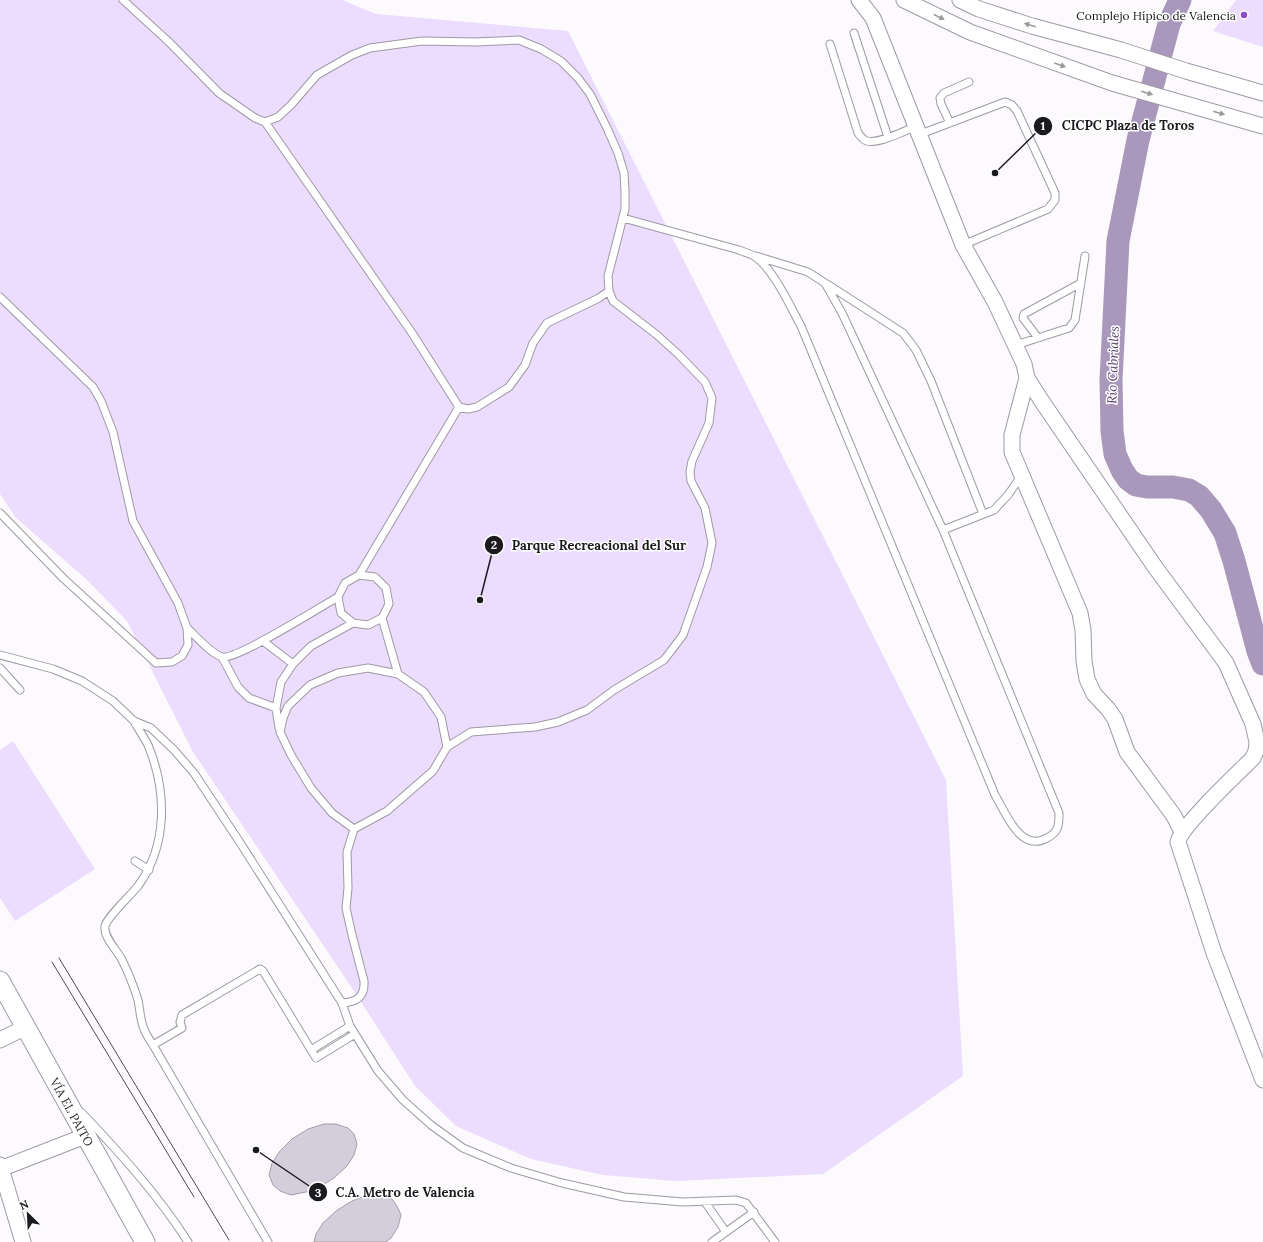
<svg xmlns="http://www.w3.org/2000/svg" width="1263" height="1242" font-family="Lora,serif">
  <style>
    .green { fill: #ecdcfe }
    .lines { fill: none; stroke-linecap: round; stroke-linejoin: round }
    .river { stroke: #a998bb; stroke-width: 23 }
    .building { fill: #d4cddb; stroke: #a49eab }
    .service-casing { stroke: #9e99a5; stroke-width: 9 }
    .minor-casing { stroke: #9e99a5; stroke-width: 17 }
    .tertiary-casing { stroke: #9e99a5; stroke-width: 21 }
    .service { stroke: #fff; stroke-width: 7 }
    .minor { stroke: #fff; stroke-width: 15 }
    .tertiary { stroke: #fff; stroke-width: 19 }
    .tram { stroke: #4d4b50; stroke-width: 1 }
    .oneway { fill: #99989a }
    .poi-dot { fill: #8e4dc3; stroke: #fff; stroke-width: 1.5 }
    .labels { text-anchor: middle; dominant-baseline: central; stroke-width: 3; stroke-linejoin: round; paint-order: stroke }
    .poi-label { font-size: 12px; fill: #1c1a1f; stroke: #fff; text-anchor: end }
    .street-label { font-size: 12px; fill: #1c1a1f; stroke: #fff }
    .water-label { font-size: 13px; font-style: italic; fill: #553c6c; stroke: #fff }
    .leader { fill: none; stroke: #1c1a1f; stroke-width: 1.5 }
    .callout-dot { fill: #1c1a1f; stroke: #fff; stroke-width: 1.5 }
    .mark-label { font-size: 12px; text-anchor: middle; font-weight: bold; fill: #fff }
    .callout-label { font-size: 13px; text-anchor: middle; font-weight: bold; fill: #1c1a1f; stroke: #fff; stroke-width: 3; stroke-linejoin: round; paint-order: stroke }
  </style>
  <rect width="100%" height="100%" fill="#fcfafd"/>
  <path class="green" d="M 0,0 L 342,0 L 376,14 L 568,31 L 946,780 L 963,1076 L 823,1174 L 676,1181 L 603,1175 L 531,1159 L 456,1126 L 415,1086 L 354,991 L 193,752 L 127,621 L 85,578 L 16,518 L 0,494 Z
    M 1236,0 L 1263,0 L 1263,47 L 1213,31 Z
    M 13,741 L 95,869 L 15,921 L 0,898 L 0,750 Z"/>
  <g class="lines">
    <path class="river" d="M 1180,0 L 1169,24 L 1138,140 L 1118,241 L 1111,380 L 1112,431 L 1115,454 L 1122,470 L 1128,479 L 1136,485 L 1147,487 L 1173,487 L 1189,490 L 1199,496 L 1211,510 L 1225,533 L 1234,561 L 1258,651 L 1263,664"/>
  </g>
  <path class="building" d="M 324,1124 L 336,1124 L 348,1128 L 354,1134 L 357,1144 L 354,1155 L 347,1166 L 334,1178 L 321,1186 L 306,1192 L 291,1195 L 280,1191 L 273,1185 L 269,1175 L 272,1163 L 280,1151 L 292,1139 L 308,1129 Z
    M 368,1195 L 380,1196 L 392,1199 L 397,1206 L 401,1215 L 398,1227 L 391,1238 L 386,1242 L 314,1242 L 316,1234 L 323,1223 L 336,1211 L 352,1201 Z"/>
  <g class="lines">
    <defs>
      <path id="service" d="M 123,0 L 169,42 L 219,93 L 255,118 L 265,122 L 278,117 L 291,105 L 317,75 L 352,55 L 370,48 L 422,41 L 475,42 L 519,40 L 541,49 L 561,61 L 578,78 L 590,94 L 607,128 L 618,153 L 624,173 L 625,191 L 625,209 L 608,276 L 609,291 L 613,301 L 657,335 L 679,355 L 705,382 L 712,398 L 709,423 L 692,461 L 690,472 L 691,481 L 705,508 L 712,543 L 707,567 L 683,635 L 664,660 L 614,690 L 587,710 L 558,722 L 535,727 L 471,732 L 447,747 L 433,771 L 387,811 L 354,829 L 347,852 L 348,888 L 346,908 L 352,935 L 364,981 C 365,997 357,1002 342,1003
        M 854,33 L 888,137
        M 830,44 L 858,133 C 861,137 863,140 867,141 C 880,144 903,131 915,127
        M 265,122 L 412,333 L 459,407 L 468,409 L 477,407 L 509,387 L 525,365 L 533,343 L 547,323 L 599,298 L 609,291
        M 950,123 L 941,104 L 940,98 L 944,93 L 969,82
        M 918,135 L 1005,102 L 1012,105 L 1017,111 L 1055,193 L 1055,200 L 1048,209 L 963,245
        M 623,218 L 739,250 C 743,252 749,253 754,256 C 773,268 790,306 801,326 L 995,795 C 1006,813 1020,853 1047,838 C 1059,832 1059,825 1059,813 L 943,530 L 994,510 L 1008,495 L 1021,476
        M 756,256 L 808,272 L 825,283 L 842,313 L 943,530
        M 827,284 L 903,333 L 916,350 L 931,381 L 983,514
        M 0,297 L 93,387 L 101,401 L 113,432 L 133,521 L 178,603 L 187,628 L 188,645 L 182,656 L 172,662 L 156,663 L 63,578 L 0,513
        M 1038,338 L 1023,318 L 1024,314 L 1081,283
        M 1016,345 L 1069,328 L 1075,320 L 1085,256
        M 359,575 L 459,407
        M 359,575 L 375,577 L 386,588 L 389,604 L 382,618 L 368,625 L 353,623 L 341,613 L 338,597 L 345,583 Z
        M 382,618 L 398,674
        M 187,628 C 195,635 211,654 222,657 C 237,660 320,607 338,597
        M 263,641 L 293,664
        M 0,655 L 53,669 L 82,681 L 113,701 L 134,721 L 151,728 L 174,750 L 194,773 L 239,841 L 342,1003 L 350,1026 L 378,1071 L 403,1100 L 431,1125 L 463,1148 L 511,1168 L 562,1183 L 624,1197 L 683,1202 L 736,1200 L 746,1203 L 775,1242
        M 222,657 L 238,687 L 249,698 L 276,708
        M 0,668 L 20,690
        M 134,721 C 138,729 144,737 148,745 C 167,791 168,845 138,886 C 131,895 107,917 105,926 C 103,937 117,950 122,960 C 128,972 134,987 138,1000 C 140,1009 140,1020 144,1029 C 146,1035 150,1040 153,1045 L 182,1028 L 180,1022 L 182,1015 L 260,969 L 263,971 L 316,1058 L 355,1034
        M 279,728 L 276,708 L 281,682 L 293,664 L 311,646 L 353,623
        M 354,829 L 332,813 L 311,788 L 291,755 L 280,732 L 283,718 L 288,706 L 310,685 L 338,673 L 368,668 L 398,674 L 424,692 L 441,717 L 447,747
        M 135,861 L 149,870
        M 153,1045 L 268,1242
        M 311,1050 L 350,1026
        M 82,1113 C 119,1152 159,1196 188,1242
        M 705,1202 L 726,1232
        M 712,1242 L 754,1212"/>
      <path id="minor" d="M 859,0 L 873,18 L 963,245 L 995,302 L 1024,364 L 1027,378 L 1043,403 L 1155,567 L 1226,663 L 1253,724 L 1257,742 L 1256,751 L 1253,758 C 1239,772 1181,826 1178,842 L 1214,953 L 1263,1080
        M 904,0 L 970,32 L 1112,83 L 1263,126
        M 960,0 L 979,9 L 1032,26 L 1121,50 L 1186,71 L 1263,93
        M 1027,378 L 1012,435 L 1012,452 L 1080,613 L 1083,630 L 1084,661 L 1087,679 L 1094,694 L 1108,709 L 1115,719 L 1127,752 L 1174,816 L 1182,832
        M 0,1040 L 26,1027
        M 0,1165 L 23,1242
        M 0,1169 L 85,1136"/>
      <path id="tertiary" d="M 0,981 L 145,1242"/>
    </defs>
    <use href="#service" class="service-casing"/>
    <use href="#minor" class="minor-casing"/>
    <use href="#tertiary" class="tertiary-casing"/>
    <use href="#service" class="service"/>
    <use href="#minor" class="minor"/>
    <use href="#tertiary" class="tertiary"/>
    <path class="tram" d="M 59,958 L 229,1240
      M 52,962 L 194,1197"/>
  </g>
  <defs><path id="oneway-solid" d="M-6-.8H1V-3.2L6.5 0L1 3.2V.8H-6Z"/></defs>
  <g class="oneway">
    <use href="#oneway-solid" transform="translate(939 17) rotate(26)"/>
    <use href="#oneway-solid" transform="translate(1030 25) rotate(-163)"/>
    <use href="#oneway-solid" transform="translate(1060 65) rotate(20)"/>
    <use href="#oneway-solid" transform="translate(1147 93) rotate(16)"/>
    <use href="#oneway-solid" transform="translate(1219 113) rotate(16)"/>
  </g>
  <circle class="poi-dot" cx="1244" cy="15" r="4"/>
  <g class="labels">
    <g class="poi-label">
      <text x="1236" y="15">Complejo Hípico de Valencia</text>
    </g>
    <g class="street-label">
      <text transform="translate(72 1112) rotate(61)">VÍA EL PAITO</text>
    </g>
    <g class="water-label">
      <text transform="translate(1113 365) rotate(-88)">Río Cabriales</text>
    </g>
  </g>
  <path class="leader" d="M995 173L1043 126M480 600L494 545M256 1150L318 1192"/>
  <g class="callout-dot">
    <circle cx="995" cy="173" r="4"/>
    <circle cx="480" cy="600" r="4"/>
    <circle cx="256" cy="1150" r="4"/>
    <circle cx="1043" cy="126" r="10"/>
    <circle cx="494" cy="545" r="10"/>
    <circle cx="318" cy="1192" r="10"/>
  </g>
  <g class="mark-label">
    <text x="1043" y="130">1</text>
    <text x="494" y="549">2</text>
    <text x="318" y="1197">3</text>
  </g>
  <g class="callout-label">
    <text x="1128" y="130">CICPC Plaza de Toros</text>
    <text x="599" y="550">Parque Recreacional del Sur</text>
    <text x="405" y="1197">C.A. Metro de Valencia</text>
  </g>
  <g transform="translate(28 1214) rotate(336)" stroke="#ffffff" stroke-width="3" paint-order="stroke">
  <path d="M0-3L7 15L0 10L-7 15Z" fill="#1c1a1f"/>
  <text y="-6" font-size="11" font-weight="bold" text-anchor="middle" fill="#1c1a1f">N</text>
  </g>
</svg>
